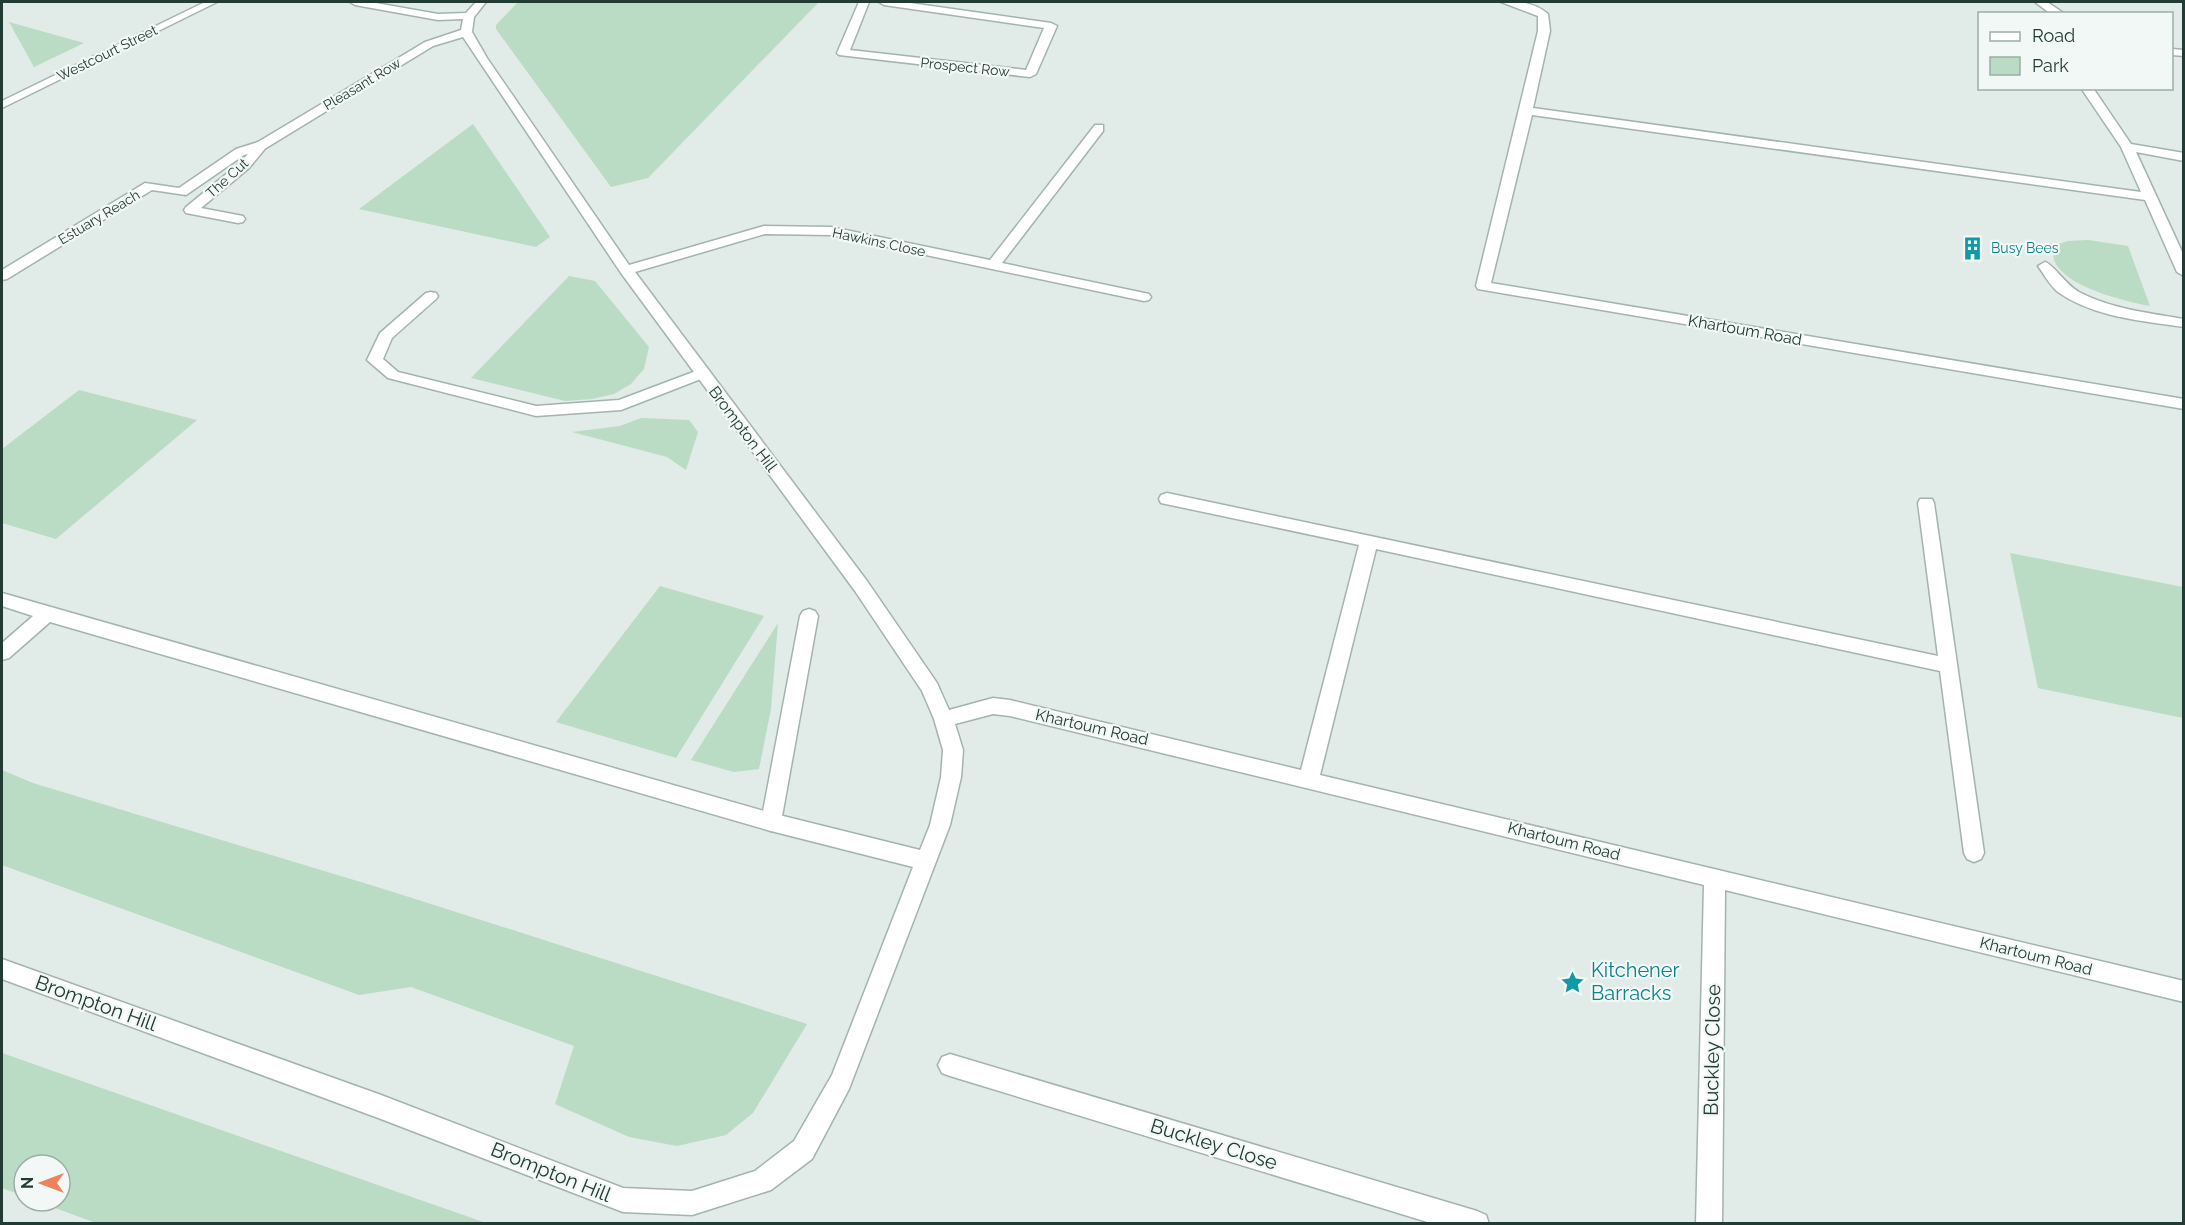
<svg xmlns="http://www.w3.org/2000/svg" width="2185" height="1225" font-family="Raleway,sans-serif">
  <style>
    .green { fill: #badcc4 }
    .lines { fill: none; stroke-linecap: round; stroke-linejoin: round }
    .lane-casing { stroke: #a4b3ae; stroke-width: 3 }
    .street-casing { stroke: #a4b3ae; stroke-width: 3 }
    .lane { fill: #fff; fill-rule: evenodd }
    .street { fill: #fff; fill-rule: evenodd }
    .labels { text-anchor: middle; dominant-baseline: central; stroke-width: 4.5; stroke-linejoin: round; paint-order: stroke }
    .far-street-label { font-size: 14px; fill: #223b35; stroke: #f1f8f5 }
    .far-culture-label { font-size: 14px; fill: #0d838f; stroke: #f1f8f5; text-anchor: start }
    .street-label { font-size: 16px; fill: #223b35; stroke: #f1f8f5 }
    .near-culture-label { font-size: 20px; fill: #0d838f; stroke: #f1f8f5; text-anchor: start }
    .near-street-label { font-size: 20px; fill: #223b35; stroke: #f1f8f5 }
  </style>
  <rect width="100%" height="100%" fill="#e1ebe7"/>
  <path class="green" d="M 518,2 L 819,2 L 648,178 L 611,187 L 496,29 L 496,25 Z
    M 9,22 L 84,43 L 34,67 Z
    M 473,124 L 550,237 L 536,247 L 359,209 Z
    M 2088,240 L 2128,246 L 2150,306 C 2124,301 2064,287 2054,260 C 2053,255 2053,250 2052,246 L 2068,241 Z
    M 569,276 L 595,281 L 649,347 L 644,369 L 631,384 L 614,394 L 592,399 L 565,401 L 471,378 Z
    M 79,390 L 197,420 L 56,539 L 2,523 L 2,449 Z
    M 641,418 L 689,420 L 698,432 L 686,470 L 667,457 L 572,432 L 620,426 Z
    M 2010,553 L 2183,587 L 2183,718 L 2038,688 Z
    M 660,586 L 764,616 L 676,758 L 556,722 Z
    M 778,623 L 771,709 L 759,769 L 734,772 L 691,760 Z
    M 2,770 L 33,783 L 387,890 L 807,1024 L 753,1113 L 726,1135 L 677,1146 L 629,1137 L 555,1104 L 574,1046 L 411,987 L 359,995 L 2,865 Z
    M 2,1053 L 486,1223 L 96,1223 L 36,1201 L 60,1201 L 60,1165 L 24,1165 L 24,1196 L 2,1188 Z"/>
  <g class="lines">
    <defs>
      <path id="lane" d="M 2035,2 L 2047,2 L 2065,14 L 2051,14 Z
        M 2172,49 L 2184,50 L 2184,56 L 2172,55 Z
        M 262,141 L 268,145 L 249,168 L 201,208 L 243,216 L 245,219 L 243,222 L 238,223 L 186,213 L 184,210 L 186,207 L 241,162 L 258,142 Z
        M 2045,262 C 2053,264 2066,285 2079,292 C 2111,309 2149,313 2184,319 L 2184,327 C 2143,321 2093,317 2058,292 C 2050,286 2044,274 2038,266 Z
        M 431,292 L 436,293 L 438,296 L 436,299 L 392,338 L 383,359 L 398,372 L 536,406 L 619,400 L 696,371 L 706,371 L 709,374 L 706,377 L 621,410 L 536,416 L 388,378 L 367,360 L 380,333 L 426,293 Z
        M 809,609 L 815,611 L 818,616 L 781,822 L 778,828 L 771,831 L 764,828 L 761,822 L 800,616 L 803,611 Z"/>
      <path id="street" d="M 205,2 L 217,2 L 2,108 L 2,101 Z
        M 350,2 L 370,2 L 438,14 L 466,13 L 476,2 L 486,2 L 474,17 L 472,32 L 487,58 L 629,265 L 764,226 L 831,227 L 990,260 L 1095,125 L 1103,125 L 1103,131 L 1002,263 L 1149,294 L 1151,297 L 1149,300 L 1144,301 L 831,235 L 765,234 L 635,272 L 867,581 L 937,683 L 949,710 L 993,698 L 1010,700 L 1301,770 L 1359,545 L 1161,503 L 1159,499 L 1161,495 L 1167,493 L 1938,656 L 1918,503 L 1920,499 L 1932,499 L 1934,503 L 1984,853 L 1981,859 L 1974,862 L 1967,859 L 1964,853 L 1940,671 L 1376,549 L 1320,775 L 2184,981 L 2184,1002 L 1725,890 L 1722,1224 L 1696,1224 L 1704,885 L 1010,716 L 993,714 L 955,724 L 963,750 L 961,777 L 950,825 L 849,1089 L 812,1159 L 771,1190 L 692,1215 L 623,1212 L 381,1119 L 2,979 L 2,959 L 381,1095 L 623,1188 L 692,1191 L 755,1171 L 794,1141 L 832,1075 L 913,867 L 771,831 L 50,622 L 9,658 L 2,660 L 2,643 L 33,616 L 2,606 L 2,593 L 771,813 L 920,850 L 930,825 L 941,777 L 943,750 L 934,719 L 922,691 L 855,591 L 621,273 L 463,37 L 433,46 L 266,148 L 244,155 L 186,195 L 152,190 L 7,279 L 2,280 L 2,270 L 145,183 L 179,188 L 236,149 L 258,142 L 425,42 L 461,30 L 463,19 L 438,20 L 355,5 Z
        M 859,2 L 869,2 L 850,50 L 1026,70 L 1044,28 L 884,5 L 879,2 L 903,2 L 1051,23 L 1057,26 L 1036,74 L 1030,77 L 839,55 L 837,53 Z
        M 1501,2 C 1516,0 1536,3 1548,14 L 1550,31 L 1533,108 L 2141,192 L 2121,147 L 2081,88 L 2093,88 L 2131,144 L 2184,153 L 2184,161 L 2136,152 L 2184,256 L 2184,276 L 2177,272 L 2145,200 L 1532,115 L 1491,283 L 2184,399 L 2184,409 L 1478,289 L 1476,286 L 1538,31 L 1538,16 Z
        M 950,1054 L 1477,1211 L 1486,1215 L 1489,1224 L 1434,1224 L 950,1076 L 942,1073 L 938,1065 L 942,1057 Z"/>
    </defs>
    <use href="#lane" class="lane-casing"/>
    <use href="#street" class="street-casing"/>
    <use href="#lane" class="lane"/>
    <use href="#street" class="street"/>
  </g>
  <defs>
    <symbol id="building-bare" viewBox="-9 -9 18 18"><path d="M-4-6H4V6H1V3H-1V6H-4ZM-2.5-4.3h1.7v1.8h-1.7ZM.8-4.3h1.7v1.8H.8ZM-2.5-1h1.7V.8h-1.7ZM.8-1h1.7V.8H.8Z" fill="#0f9aa8" stroke="#f1f8f5" stroke-width="2.5" paint-order="stroke"/></symbol>
    <symbol id="sight-bare" viewBox="-9 -9 18 18"><path d="M0-6L1.8-2.2L6-1.7L2.9 1.2L3.7 5.4L0 3.3L-3.7 5.4L-2.9 1.2L-6-1.7L-1.8-2.2Z" fill="#0f9aa8" stroke="#f1f8f5" stroke-width="2.5" paint-order="stroke"/></symbol>
  </defs>
  <g fill-rule="evenodd">
    <use href="#building-bare" x="1956" y="232" width="33" height="33"/>
    <use href="#sight-bare" x="1556" y="966" width="33" height="33"/>
  </g>
  <g class="labels">
    <g class="far-street-label">
      <text transform="translate(107 53) rotate(-26)">Westcourt Street</text>
      <text transform="translate(965 67) rotate(6)">Prospect Row</text>
      <text transform="translate(362 84) rotate(-31)">Pleasant Row</text>
      <text transform="translate(227 178) rotate(-42)">The Cut</text>
      <text transform="translate(99 217) rotate(-31)">Estuary Reach</text>
      <text transform="translate(879 242) rotate(12)">Hawkins Close</text>
    </g>
    <g class="far-culture-label">
      <text x="1991" y="248">Busy Bees</text>
    </g>
    <g class="street-label">
      <text transform="translate(1745 330) rotate(10)">Khartoum Road</text>
      <text transform="translate(743 429) rotate(53)">Brompton Hill</text>
      <text transform="translate(1092 727) rotate(13)">Khartoum Road</text>
      <text transform="translate(1564 841) rotate(14)">Khartoum Road</text>
      <text transform="translate(2036 956) rotate(14)">Khartoum Road</text>
    </g>
    <g class="near-culture-label">
      <text x="1591" y="970">Kitchener<tspan x="1591" dy="23">Barracks</tspan></text>
    </g>
    <g class="near-street-label">
      <text transform="translate(96 1003) rotate(20)">Brompton Hill</text>
      <text transform="translate(1712 1050) rotate(-89)">Buckley Close</text>
      <text transform="translate(1214 1144) rotate(17)">Buckley Close</text>
      <text transform="translate(551 1172) rotate(22)">Brompton Hill</text>
    </g>
  </g>
  <rect width="2185" height="1225" fill="none" stroke="#223b35" stroke-width="6"/>
  <rect x="1978" y="12" width="195" height="78" fill="#f1f8f5" stroke="#9eaca8" stroke-width="1.5"/>
  <rect x="1990" y="32" width="30" height="9" fill="#ffffff" stroke="#9eaca8" stroke-width="1.5"/>
  <text x="2032" y="42" font-size="18" fill="#223b35">Road</text>
  <rect x="1990" y="57" width="30" height="18" fill="#badcc4" stroke="#9eaca8" stroke-width="1.5"/>
  <text x="2032" y="72" font-size="18" fill="#223b35">Park</text>
  <g transform="translate(42 1183) rotate(270)"><circle r="28" fill="#f1f8f5" stroke="#9eaca8" stroke-width="1.5"/>
  <path d="M0-4.5L10 22L0 15L-10 22Z" fill="#ed825d"/>
  <text y="-9" font-size="16" font-weight="bold" text-anchor="middle" fill="#223b35">N</text>
  </g>
</svg>
